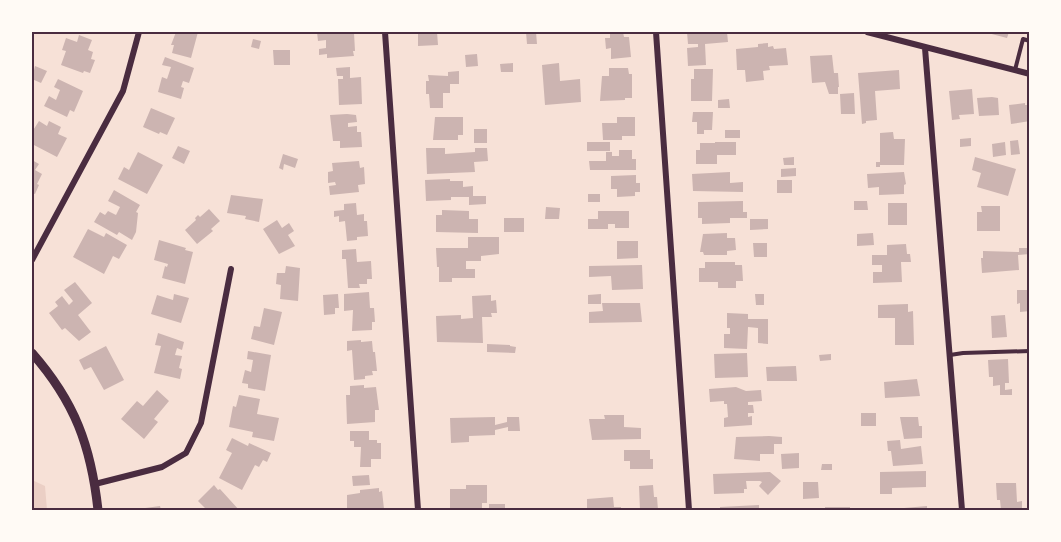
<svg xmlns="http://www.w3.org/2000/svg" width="1061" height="542" font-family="Inter,sans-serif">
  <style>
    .green { fill: #ebcfc5 }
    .building { fill: #ccb4b1 }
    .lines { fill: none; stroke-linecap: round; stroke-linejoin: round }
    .service { stroke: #4a2c40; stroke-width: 4 }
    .minor { stroke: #4a2c40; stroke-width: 6 }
    .tertiary { stroke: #4a2c40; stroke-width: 9 }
    .neatline { fill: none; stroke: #4a2c40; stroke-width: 2 }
  </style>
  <rect width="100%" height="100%" fill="#f7e1d7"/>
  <path class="green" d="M 32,480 L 45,486 L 47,510 L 32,510 Z"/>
  <path class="building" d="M 176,32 L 204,32 L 204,34 L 198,32 L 191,58 L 172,53 L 174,45 L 171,45 Z
    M 317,32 L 354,33 L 355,51 L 353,51 L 354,56 L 327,58 L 327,54 L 319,55 L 319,49 L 326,48 L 326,40 L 318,41 Z
    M 418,32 L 437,32 L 438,45 L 418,46 Z
    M 526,32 L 536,32 L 537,44 L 527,44 Z
    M 610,32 L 623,32 L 624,37 L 629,37 L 631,57 L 611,59 L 611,48 L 606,49 L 605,38 L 610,38 Z
    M 687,32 L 727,32 L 728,42 L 705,44 L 706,65 L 688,66 L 687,48 L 698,47 L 698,44 L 688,44 Z
    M 984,32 L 1009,32 L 1007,38 Z
    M 79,35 L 92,40 L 88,50 L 93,52 L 91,59 L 95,60 L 90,73 L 84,71 L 83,73 L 61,65 L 66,51 L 62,50 L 66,38 L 77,42 Z
    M 253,39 L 261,41 L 259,49 L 251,47 Z
    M 768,43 L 768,47 L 773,46 L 774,49 L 786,48 L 788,65 L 769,66 L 770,70 L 763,71 L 764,80 L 746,82 L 745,70 L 737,70 L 736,49 L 758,47 L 758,44 Z
    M 273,50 L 290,50 L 290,65 L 274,65 Z
    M 477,54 L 478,66 L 466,67 L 465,55 Z
    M 832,55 L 834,73 L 838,73 L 839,87 L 838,87 L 838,94 L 829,94 L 825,82 L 812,83 L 810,56 Z
    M 165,57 L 194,68 L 189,83 L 183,81 L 181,87 L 184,88 L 181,99 L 158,92 L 162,77 L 167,79 L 171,67 L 162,65 Z
    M 513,63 L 513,72 L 501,72 L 500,64 Z
    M 559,63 L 560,81 L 580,79 L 581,102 L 545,105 L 542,65 Z
    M 35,66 L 47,71 L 41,83 L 32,79 Z
    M 350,67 L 350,78 L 361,77 L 362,104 L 339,105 L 338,79 L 343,79 L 343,76 L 337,76 L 336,68 Z
    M 609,68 L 628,68 L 629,74 L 632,74 L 632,98 L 625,98 L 625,100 L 600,101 L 602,76 L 609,76 Z
    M 694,69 L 713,69 L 712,101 L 691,101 L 691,79 L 694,79 Z
    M 899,70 L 900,89 L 875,91 L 877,120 L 866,121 L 866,123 L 862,124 L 858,73 Z
    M 459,71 L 459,84 L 450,84 L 450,93 L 443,93 L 443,108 L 430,108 L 429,94 L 426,94 L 426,81 L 429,81 L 428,75 L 448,76 L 448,72 Z
    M 58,79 L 83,91 L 74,112 L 70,110 L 67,117 L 44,106 L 49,96 L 56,100 L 60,90 L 54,87 Z
    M 972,89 L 974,114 L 959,115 L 960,119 L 952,120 L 949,91 Z
    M 854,93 L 855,114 L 841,114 L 840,94 Z
    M 992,97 L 998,98 L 999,115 L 979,116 L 977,98 Z
    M 729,99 L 730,108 L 718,108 L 718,100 Z
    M 1025,103 L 1025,105 L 1030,105 L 1030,121 L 1011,124 L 1009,105 Z
    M 151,108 L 175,118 L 167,135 L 160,132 L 159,134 L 143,127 Z
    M 693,112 L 713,112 L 712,130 L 704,130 L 704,134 L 697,134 L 697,122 L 692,122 Z
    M 347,114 L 356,115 L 357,122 L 348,123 L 348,127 L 357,126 L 357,132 L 361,132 L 362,147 L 340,148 L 340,141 L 333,141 L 330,115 Z
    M 435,117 L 463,117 L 463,135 L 458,135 L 458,140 L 433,140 Z
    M 617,117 L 635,117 L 635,136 L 622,136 L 622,140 L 603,140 L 602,123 L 617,123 Z
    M 39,121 L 47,126 L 49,121 L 61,127 L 58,134 L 67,138 L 57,157 L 32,144 L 32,132 Z
    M 474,129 L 487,129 L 487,143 L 474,143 Z
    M 725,130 L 740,130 L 740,138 L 725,138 Z
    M 893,132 L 894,139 L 905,139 L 904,165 L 880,165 L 880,167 L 876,167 L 876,162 L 880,162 L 880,133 Z
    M 971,138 L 971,146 L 960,147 L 960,139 Z
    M 1018,140 L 1020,154 L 1011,155 L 1010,141 Z
    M 587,142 L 610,142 L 610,151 L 587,151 Z
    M 715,142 L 736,142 L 736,155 L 717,155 L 717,164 L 696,164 L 696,150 L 700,150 L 700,143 L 715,143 Z
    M 1005,142 L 1006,155 L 993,157 L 992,144 Z
    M 178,146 L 190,151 L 184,164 L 172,158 Z
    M 426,148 L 445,148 L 445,154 L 475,152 L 475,148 L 487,148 L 488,161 L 474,162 L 475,172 L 427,174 Z
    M 619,150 L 632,150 L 632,159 L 636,159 L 636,170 L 590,170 L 589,161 L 606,161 L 606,152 L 612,152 L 612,156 L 619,156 Z
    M 138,152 L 163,165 L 147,194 L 118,179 L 124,167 L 129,170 Z
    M 283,154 L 298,159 L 295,168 L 284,164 L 283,170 L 279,168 Z
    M 794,157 L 794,165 L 784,165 L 783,158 Z
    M 975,157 L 1016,169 L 1008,196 L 977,187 L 981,173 L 972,170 Z
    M 32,160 L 39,164 L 35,170 L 42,174 L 37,184 L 39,185 L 35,194 L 32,193 Z
    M 359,161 L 360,168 L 364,167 L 365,184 L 358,185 L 359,192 L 330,195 L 329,186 L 336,185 L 335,182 L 328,183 L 328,172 L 333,171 L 332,163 Z
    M 796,168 L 796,176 L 781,177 L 781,169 Z
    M 730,172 L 730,183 L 743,182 L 743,192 L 693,191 L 692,174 Z
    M 904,172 L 906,184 L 904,185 L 904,194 L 879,195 L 879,187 L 868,188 L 867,174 Z
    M 636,175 L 636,183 L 640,183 L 640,192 L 635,192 L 635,196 L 617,197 L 617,189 L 611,189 L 611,176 Z
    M 450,179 L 450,181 L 463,181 L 463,187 L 473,186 L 473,196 L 486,196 L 486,204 L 469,205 L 469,197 L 451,197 L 451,200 L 426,201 L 425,180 Z
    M 777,180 L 792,180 L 792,193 L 777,193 Z
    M 114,190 L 140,205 L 136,212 L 138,213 L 136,232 L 132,240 L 119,232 L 117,235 L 94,222 L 100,212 L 105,215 L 108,211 L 116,215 L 120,207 L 108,201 Z
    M 588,194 L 600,194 L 600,202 L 588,202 Z
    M 231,195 L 263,199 L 259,222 L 245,219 L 246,216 L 227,213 Z
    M 743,201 L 743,212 L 747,212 L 747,218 L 730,218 L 730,223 L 702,224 L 702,218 L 698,218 L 698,202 Z
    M 854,201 L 867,201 L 868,210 L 854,210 Z
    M 356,203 L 357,215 L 364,214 L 364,221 L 367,221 L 368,236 L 357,237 L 357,240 L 347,241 L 345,221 L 339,222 L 339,216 L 334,217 L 334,211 L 344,210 L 344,204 Z
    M 888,203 L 907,203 L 907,225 L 888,225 Z
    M 981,206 L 1000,206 L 1000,231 L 977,231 L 977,212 L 982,212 Z
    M 546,207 L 560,208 L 559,219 L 545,219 Z
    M 209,209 L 220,221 L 211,229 L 213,231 L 197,244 L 185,230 L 196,220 L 195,218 L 198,215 L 200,217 Z
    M 442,210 L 469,211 L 469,219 L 478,219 L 478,233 L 436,232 L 436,215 L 442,215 Z
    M 598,211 L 629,211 L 629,228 L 615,228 L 615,224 L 608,224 L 608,229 L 588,229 L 588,219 L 598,219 Z
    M 504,218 L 524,218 L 524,232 L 504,232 Z
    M 750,219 L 768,219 L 768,229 L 750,230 Z
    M 277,220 L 282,228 L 289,223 L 294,231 L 288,235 L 295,246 L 279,254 L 263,229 Z
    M 88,229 L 104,237 L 106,233 L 127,245 L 119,259 L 113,256 L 104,274 L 73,257 Z
    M 727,233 L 727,238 L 735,238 L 736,250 L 727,251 L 727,255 L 704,255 L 703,252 L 700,252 L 703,234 Z
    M 873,233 L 874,245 L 857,246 L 857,234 Z
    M 468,237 L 499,237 L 499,254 L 481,256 L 481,261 L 466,261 L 466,269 L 475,269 L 475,278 L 452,278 L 452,282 L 439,282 L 439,267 L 437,267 L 436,248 L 468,248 Z
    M 159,240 L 186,248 L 185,250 L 193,252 L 185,284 L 162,278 L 165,266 L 167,267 L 168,264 L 154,260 Z
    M 617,241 L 638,241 L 638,258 L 617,259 Z
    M 753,243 L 767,243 L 767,257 L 754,257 Z
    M 906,244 L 907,254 L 910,254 L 911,262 L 901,262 L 902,282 L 873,283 L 873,272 L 882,272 L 882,265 L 872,265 L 872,255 L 887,255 L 887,245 Z
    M 1019,248 L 1030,248 L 1030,254 L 1018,255 L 1019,270 L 982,273 L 981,258 L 983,258 L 983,251 L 1019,252 Z
    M 356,249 L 357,262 L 371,261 L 372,279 L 367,279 L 367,284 L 359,284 L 360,288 L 348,288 L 346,259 L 342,259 L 342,250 Z
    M 705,262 L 735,262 L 735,265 L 742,265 L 743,281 L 736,281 L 736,288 L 718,288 L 718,282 L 699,282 L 699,268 L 705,268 Z
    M 642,265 L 643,289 L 612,290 L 611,276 L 589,277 L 589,266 Z
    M 286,266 L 300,268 L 298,301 L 280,299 L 281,285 L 276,284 L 277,273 L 285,273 Z
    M 75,282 L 92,303 L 78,315 L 91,332 L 79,341 L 65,328 L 62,330 L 49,313 L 58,306 L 55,302 L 62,296 L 69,305 L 73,301 L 64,290 Z
    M 1017,290 L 1030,290 L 1030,311 L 1020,312 L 1020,303 L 1017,304 Z
    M 369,292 L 370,308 L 374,308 L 375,322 L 372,322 L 372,330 L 352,331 L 353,310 L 344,311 L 344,294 Z
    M 174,294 L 189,298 L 181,323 L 151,314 L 157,295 L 173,300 Z
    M 338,294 L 339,308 L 335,308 L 335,314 L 324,315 L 323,295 Z
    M 601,294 L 601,304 L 588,304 L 588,295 Z
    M 755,294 L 764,294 L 764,305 L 756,305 Z
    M 491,295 L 491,301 L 496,300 L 497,313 L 491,313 L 492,317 L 482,317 L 483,343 L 437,342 L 436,316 L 461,315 L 461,319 L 473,318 L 472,296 Z
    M 602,303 L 640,303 L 642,322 L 589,323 L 589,312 L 603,311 Z
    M 908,304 L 908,312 L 913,311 L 914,345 L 895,345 L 895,318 L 878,318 L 878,305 Z
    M 264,308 L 282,312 L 274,345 L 251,339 L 254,326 L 260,327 Z
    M 727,313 L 748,314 L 748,319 L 768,319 L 768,344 L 758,343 L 758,328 L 748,327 L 747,349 L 724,348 L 724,334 L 730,334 L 730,328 L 727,328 Z
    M 1005,315 L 1007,337 L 992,338 L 991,316 Z
    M 158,333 L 184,342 L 182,350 L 177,348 L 175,355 L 182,356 L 179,368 L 182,369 L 180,379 L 154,373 L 161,346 L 155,345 Z
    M 361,340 L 361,342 L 372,341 L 373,352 L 375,352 L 377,371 L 372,371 L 373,375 L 365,376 L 365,379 L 354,380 L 352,350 L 347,351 L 347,341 Z
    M 487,344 L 510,345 L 510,346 L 516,347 L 515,353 L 487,352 Z
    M 106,346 L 124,380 L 104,390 L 91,367 L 84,370 L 79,360 Z
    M 248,351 L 271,355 L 265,391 L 248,388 L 248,384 L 242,383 L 245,370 L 251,372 L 253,360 L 247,359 Z
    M 747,353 L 748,377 L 715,378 L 714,354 Z
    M 831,354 L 831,360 L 820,361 L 819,355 Z
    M 1008,359 L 1009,383 L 1005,383 L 1005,390 L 1012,389 L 1012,395 L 1000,395 L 1000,385 L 993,386 L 993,377 L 989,377 L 988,360 Z
    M 796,366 L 797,381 L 767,381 L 766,367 Z
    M 917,379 L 920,396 L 885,398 L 884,382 Z
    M 364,385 L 364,388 L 376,387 L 379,410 L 375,410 L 375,422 L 347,424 L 346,395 L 350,395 L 350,386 Z
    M 736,387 L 746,391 L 761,390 L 762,401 L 748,402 L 748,405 L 753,405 L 754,413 L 748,413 L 748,417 L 752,416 L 752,425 L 724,427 L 724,418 L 728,417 L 727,404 L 724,404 L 724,401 L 710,402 L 709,389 Z
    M 157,390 L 169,401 L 154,419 L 158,422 L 144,439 L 121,419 L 137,401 L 143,406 Z
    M 239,395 L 260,399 L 257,414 L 279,418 L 274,441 L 252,437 L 253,432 L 229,427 L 233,406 L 236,407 Z
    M 861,413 L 876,413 L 876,426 L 861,426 Z
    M 604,415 L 624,415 L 624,427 L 641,428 L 641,439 L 592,440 L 589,419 L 605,419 Z
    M 495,417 L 495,425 L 507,422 L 507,417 L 519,417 L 520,431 L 508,431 L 508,427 L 495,430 L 495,435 L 469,436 L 469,442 L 451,443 L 450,418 Z
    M 900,417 L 918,417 L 919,426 L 922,426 L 922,438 L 904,439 Z
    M 350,431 L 369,431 L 369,440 L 377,440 L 377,443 L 381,443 L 381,459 L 371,459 L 371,467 L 360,467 L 361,447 L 354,447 L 354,441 L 350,441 Z
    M 769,436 L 782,437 L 782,444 L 774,444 L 774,454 L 760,454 L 760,461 L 734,459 L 736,437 Z
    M 232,438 L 248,446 L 249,443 L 271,453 L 267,462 L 263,460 L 259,467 L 255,465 L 242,490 L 219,478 L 232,453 L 226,450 Z
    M 900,440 L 901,449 L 921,446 L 923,464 L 893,466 L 891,451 L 888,451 L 887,441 Z
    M 624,450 L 650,450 L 650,459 L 653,459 L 653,469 L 630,469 L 630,461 L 624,461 Z
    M 799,453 L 799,468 L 782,469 L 781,454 Z
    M 822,464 L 832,464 L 832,470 L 821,470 Z
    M 926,471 L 926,487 L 892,488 L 892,494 L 880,494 L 880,472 Z
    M 770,472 L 781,481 L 768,495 L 759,486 L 762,482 L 760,481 L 746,481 L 747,489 L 744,489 L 744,493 L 714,494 L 713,474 Z
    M 369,475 L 370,485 L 353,486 L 352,476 Z
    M 803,482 L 818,482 L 819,498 L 803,499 Z
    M 996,483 L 1016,483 L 1017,502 L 1022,501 L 1022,510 L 1001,510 L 1000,500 L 997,500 Z
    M 214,485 L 218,490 L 220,489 L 239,510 L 207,510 L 198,501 Z
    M 466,485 L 487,485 L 487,503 L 482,503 L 482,510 L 450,510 L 450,489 L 466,489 Z
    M 653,485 L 654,497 L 657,497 L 658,510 L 640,510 L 639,486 Z
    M 379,488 L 379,492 L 382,491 L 384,509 L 347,510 L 347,495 L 360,493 L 360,490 Z
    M 613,497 L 614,507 L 621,507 L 621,510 L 587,510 L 587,499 Z
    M 489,504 L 505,504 L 505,510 L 489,510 Z
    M 759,505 L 759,510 L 720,510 L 720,507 Z
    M 160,506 L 161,510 L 138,510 L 138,509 Z
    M 927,506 L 927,510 L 904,510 L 904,508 Z
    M 825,507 L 850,507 L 850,510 L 825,510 Z"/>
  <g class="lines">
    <path class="service" d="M 1015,70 L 1023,39 L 1030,41
      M 950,355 L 963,353 L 1030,351"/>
    <path class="minor" d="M 385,32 L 418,510
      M 656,32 L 689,510
      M 867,32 L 1030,74
      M 925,48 L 962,510
      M 32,260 L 123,91 L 139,32
      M 95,484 L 162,467 L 186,453 L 201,423 L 231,269"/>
    <path class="tertiary" d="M 32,353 C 75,402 91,446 98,510"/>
  </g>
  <rect width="1061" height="542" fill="none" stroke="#fffaf5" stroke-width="66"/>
  <rect x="33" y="33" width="995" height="476" class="neatline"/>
</svg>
